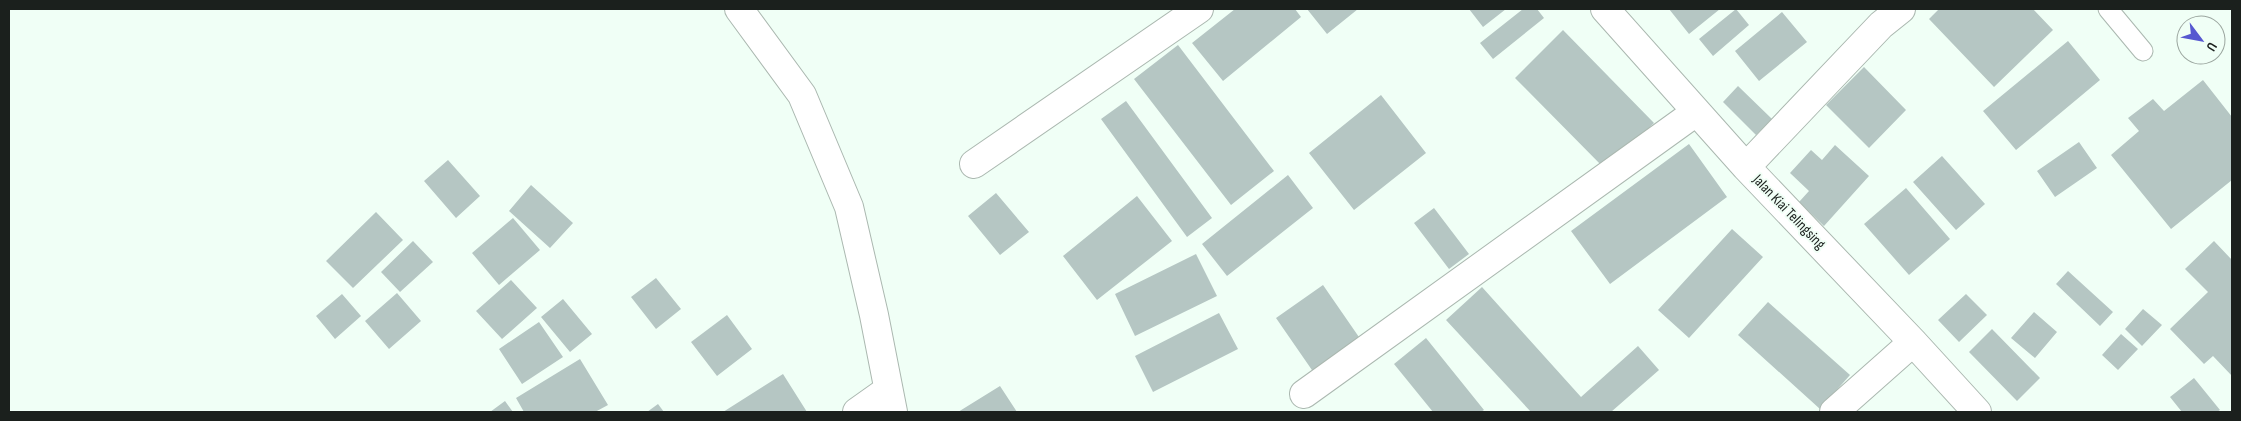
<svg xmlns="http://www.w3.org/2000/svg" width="2241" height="421" font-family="'Sofia Sans Condensed',sans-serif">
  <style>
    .building { fill: #b5c6c3 }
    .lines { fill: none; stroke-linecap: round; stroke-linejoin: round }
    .service-casing { stroke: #abb8b0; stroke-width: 21 }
    .minor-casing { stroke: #abb8b0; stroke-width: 30 }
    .service { stroke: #fff; stroke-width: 19 }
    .minor { stroke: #fff; stroke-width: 28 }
    .labels { text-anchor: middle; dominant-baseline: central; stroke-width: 4; stroke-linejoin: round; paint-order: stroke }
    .street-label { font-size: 15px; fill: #1b201d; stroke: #f0fff6 }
  </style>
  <rect width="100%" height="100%" fill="#f0fff6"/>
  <path class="building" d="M 1235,9 L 1295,9 L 1301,17 L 1223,81 L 1192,43 Z
    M 1307,9 L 1358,9 L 1327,34 Z
    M 1469,9 L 1506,9 L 1483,27 Z
    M 1523,9 L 1537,9 L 1544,18 L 1493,59 L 1480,43 Z
    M 1669,9 L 1720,9 L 1689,34 Z
    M 1736,9 L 1749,25 L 1713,56 L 1699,39 Z
    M 1939,9 L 2033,9 L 2053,30 L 1994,87 L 1929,19 Z
    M 1782,12 L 1807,42 L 1759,81 L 1735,51 Z
    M 1563,30 L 1654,123 L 1606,170 L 1515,78 Z
    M 2068,41 L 2100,80 L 2016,150 L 1983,111 Z
    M 1178,45 L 1274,171 L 1231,205 L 1134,79 Z
    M 1864,67 L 1906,110 L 1869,148 L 1826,105 Z
    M 2203,80 L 2232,117 L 2232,180 L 2171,229 L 2111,155 L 2139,131 L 2128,118 L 2153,99 L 2164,111 Z
    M 1738,86 L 1772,119 L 1756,135 L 1723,102 Z
    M 1381,95 L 1426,153 L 1354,210 L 1309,153 Z
    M 1126,101 L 1212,218 L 1187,237 L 1101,119 Z
    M 2079,142 L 2097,168 L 2055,197 L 2037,171 Z
    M 1689,144 L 1727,197 L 1610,284 L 1571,231 Z
    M 1835,145 L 1869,176 L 1824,226 L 1799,202 L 1809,191 L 1790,173 L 1811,150 L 1822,160 Z
    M 1942,156 L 1985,204 L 1956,230 L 1913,182 Z
    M 448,160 L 480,196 L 456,218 L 424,181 Z
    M 1288,175 L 1313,208 L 1227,276 L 1202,244 Z
    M 531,185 L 573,223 L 550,248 L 509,211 Z
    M 1906,188 L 1950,239 L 1909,275 L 1864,224 Z
    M 996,193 L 1029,232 L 1000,255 L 968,216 Z
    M 1137,196 L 1172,241 L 1097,300 L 1063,256 Z
    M 1434,208 L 1469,254 L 1449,269 L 1414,223 Z
    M 376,212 L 403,240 L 353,288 L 326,261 Z
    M 513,218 L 540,250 L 499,285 L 472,253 Z
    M 1732,229 L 1763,257 L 1689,338 L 1658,310 Z
    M 413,241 L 433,262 L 400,292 L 381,272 Z
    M 2214,241 L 2232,260 L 2232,376 L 2213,356 L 2204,364 L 2170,329 L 2208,292 L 2185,269 Z
    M 1196,254 L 1217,296 L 1135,336 L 1115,294 Z
    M 2068,271 L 2113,312 L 2100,326 L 2056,284 Z
    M 656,278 L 681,309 L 656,329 L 631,297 Z
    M 511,280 L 537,308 L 502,339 L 476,311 Z
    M 1323,285 L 1361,340 L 1314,373 L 1276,318 Z
    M 1482,287 L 1581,397 L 1638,346 L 1659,370 L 1611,412 L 1531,412 L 1446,320 Z
    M 397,293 L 421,321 L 389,349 L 365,321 Z
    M 342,294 L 361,316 L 335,339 L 316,316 Z
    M 1966,294 L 1987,315 L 1959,342 L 1938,320 Z
    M 563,299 L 592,334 L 570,352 L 541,317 Z
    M 1768,302 L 1850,375 L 1820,409 L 1738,335 Z
    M 2143,309 L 2162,325 L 2142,346 L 2125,329 Z
    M 2034,312 L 2057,332 L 2035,358 L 2011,338 Z
    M 1219,313 L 1238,349 L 1153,392 L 1135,356 Z
    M 727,315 L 752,349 L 717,376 L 691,342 Z
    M 539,322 L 563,357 L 522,384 L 499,349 Z
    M 1992,329 L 2040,378 L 2017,401 L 1969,352 Z
    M 2121,334 L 2138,349 L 2118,370 L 2102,355 Z
    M 1426,338 L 1484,410 L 1481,412 L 1433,412 L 1394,364 Z
    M 580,359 L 608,405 L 595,412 L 524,412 L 516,398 Z
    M 783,374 L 807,412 L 723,412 Z
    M 2194,378 L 2220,410 L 2217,412 L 2182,412 L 2170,397 Z
    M 1000,386 L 1017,412 L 958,412 Z
    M 505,401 L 513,412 L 490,412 Z
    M 658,404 L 664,412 L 647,412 Z"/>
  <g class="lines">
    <defs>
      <path id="service" d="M 2108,9 L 2143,51"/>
      <path id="minor" d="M 739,9 L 802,95 L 849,207 L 874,315 L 893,412
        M 1605,9 L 1746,167 L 1913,342 L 1977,412
        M 974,164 L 1199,9
        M 1746,167 L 1881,25 L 1901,9
        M 1304,394 L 1696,112
        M 857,412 L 888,390
        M 1834,412 L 1913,342"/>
    </defs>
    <use href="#service" class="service-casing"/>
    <use href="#minor" class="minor-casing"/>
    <use href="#service" class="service"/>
    <use href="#minor" class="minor"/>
  </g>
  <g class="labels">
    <g class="street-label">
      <text transform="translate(1789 212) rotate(46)">Jalan Kiai Telingsing</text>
    </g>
  </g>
  <rect width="2241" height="421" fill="none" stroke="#1b201d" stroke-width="20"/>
  <g transform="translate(2201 40) rotate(122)"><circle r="24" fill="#f0fff6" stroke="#9ba69f"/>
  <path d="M0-4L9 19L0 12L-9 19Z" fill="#5658d0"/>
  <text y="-8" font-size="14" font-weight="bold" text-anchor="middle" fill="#1b201d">U</text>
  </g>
</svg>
